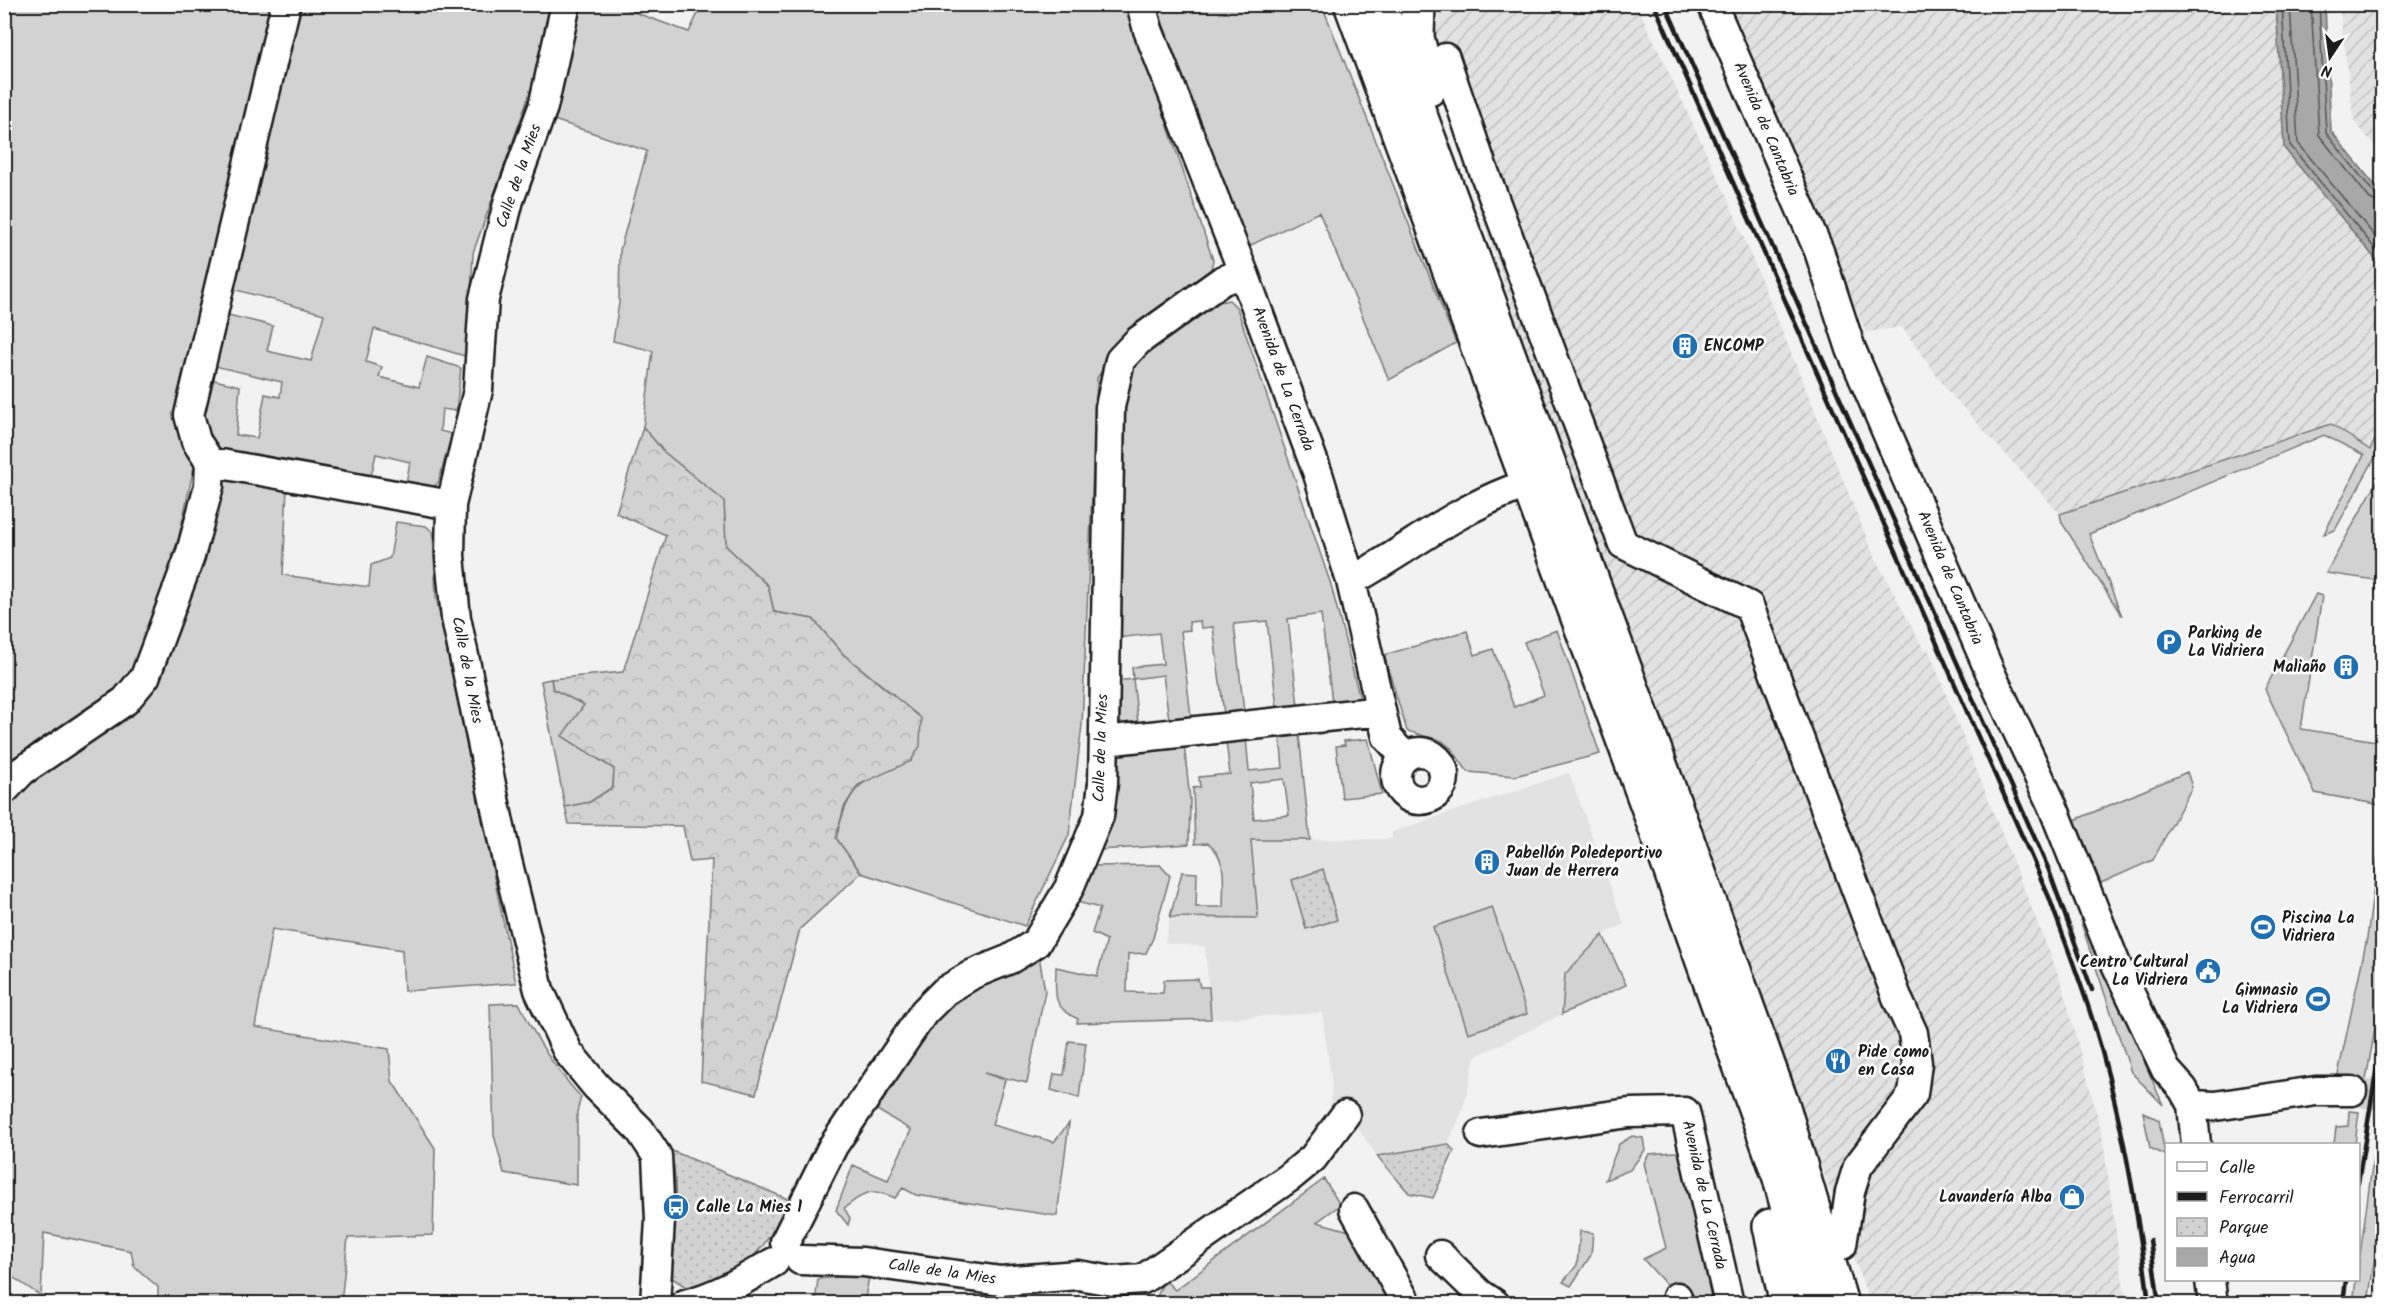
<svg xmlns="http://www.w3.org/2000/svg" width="2387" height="1308" font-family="Kalam,sans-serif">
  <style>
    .built { fill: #e2e2e2 }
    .industrial { fill: url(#industrial-furrows) }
    .green { fill: #d2d2d2; stroke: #777; stroke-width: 1.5; fill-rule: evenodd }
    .forest { fill: url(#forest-crowns); stroke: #777; stroke-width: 1.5 }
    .park { fill: url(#park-dots); stroke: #777; stroke-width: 1.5 }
    .water { fill: #a8a8a8; stroke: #707070; stroke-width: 1.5 }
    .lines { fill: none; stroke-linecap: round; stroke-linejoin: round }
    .shore { stroke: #545454; stroke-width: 1.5 }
    .minor-tunnel { stroke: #d2d2d2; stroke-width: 28; stroke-dasharray: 28 14; stroke-linecap: butt }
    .minor-casing { stroke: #1c1c1c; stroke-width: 33 }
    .highway-casing { stroke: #1c1c1c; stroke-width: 38 }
    .minor { stroke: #fff; stroke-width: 28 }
    .highway { stroke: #fff; stroke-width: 33 }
    .rail { stroke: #1c1c1c; stroke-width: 4.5 }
    .labels { text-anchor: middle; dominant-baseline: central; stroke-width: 5; stroke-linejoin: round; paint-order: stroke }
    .street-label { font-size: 16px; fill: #1c1c1c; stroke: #fff }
    .poi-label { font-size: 16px; font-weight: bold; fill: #1c1c1c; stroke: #fff; text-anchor: start }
  </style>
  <defs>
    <pattern id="industrial-furrows" width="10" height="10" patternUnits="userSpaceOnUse" patternTransform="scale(1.5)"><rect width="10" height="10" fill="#e2e2e2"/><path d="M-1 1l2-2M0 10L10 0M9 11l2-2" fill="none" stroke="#c1c1c1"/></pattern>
    <pattern id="forest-crowns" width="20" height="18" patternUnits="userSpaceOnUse" patternTransform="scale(1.5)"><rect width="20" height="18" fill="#d2d2d2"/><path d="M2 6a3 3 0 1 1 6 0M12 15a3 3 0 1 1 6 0" fill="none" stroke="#b4b4b4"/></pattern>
    <pattern id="park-dots" width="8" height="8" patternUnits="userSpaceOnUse" patternTransform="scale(1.5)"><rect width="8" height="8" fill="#d2d2d2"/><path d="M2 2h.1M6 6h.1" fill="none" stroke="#b4b4b4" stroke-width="1.8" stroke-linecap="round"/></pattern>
  </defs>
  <rect width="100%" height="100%" fill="#f2f2f2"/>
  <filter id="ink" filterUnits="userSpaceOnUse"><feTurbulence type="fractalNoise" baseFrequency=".0167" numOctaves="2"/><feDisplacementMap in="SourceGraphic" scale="12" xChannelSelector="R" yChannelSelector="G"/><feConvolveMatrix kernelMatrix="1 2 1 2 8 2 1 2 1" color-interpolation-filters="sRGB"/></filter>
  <g filter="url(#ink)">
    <path class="built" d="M 1569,773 L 1624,924 L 1598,938 L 1591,950 L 1566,973 L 1562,1014 L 1475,1057 L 1463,1109 L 1448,1144 L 1377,1156 L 1354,1122 L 1330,1105 L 1332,1086 L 1322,1013 L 1211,1019 L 1205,947 L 1165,943 L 1170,917 L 1257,918 L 1250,840 L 1392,839 L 1392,832 Z"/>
    <path class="industrial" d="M 1442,5 L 1637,5 L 1727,197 L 1875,558 L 1924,650 L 1928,649 L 2062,984 L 2102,1134 L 2126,1303 L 1870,1303 L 1741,941 L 1666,744 L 1550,419 L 1455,137 L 1430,50 Z
      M 1723,5 L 2275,5 L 2284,148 L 2382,267 L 2382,426 L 2370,450 L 2331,424 L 2060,514 L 1948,391 L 1902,327 L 1866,332 Z
      M 2339,5 L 2382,5 L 2382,154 L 2354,121 Z"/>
    <path class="green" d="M 5,5 L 272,5 L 175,406 L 194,467 L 178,541 L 172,555 L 197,562 L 222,480 L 230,477 L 287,487 L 283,575 L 369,587 L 371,565 L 390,558 L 396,522 L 426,526 L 433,532 L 436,597 L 516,983 L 404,991 L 402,950 L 272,929 L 255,1027 L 389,1049 L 392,1081 L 435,1148 L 433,1235 L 348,1238 L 341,1303 L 158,1303 L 158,1287 L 134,1266 L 131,1251 L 44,1233 L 41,1296 L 8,1274 L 5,1278 Z
      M 299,5 L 552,5 L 529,96 L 473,253 L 468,357 L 374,329 L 366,362 L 382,367 L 379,377 L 419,387 L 427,357 L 461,368 L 456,411 L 442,409 L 440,431 L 452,434 L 438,483 L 433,487 L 406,483 L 410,462 L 376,454 L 371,476 L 224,450 C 196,440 202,401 206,378 L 240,386 L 236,435 L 257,438 L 265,394 L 280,397 L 282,382 L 211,365 L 224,314 L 273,326 L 267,351 L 311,361 L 324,314 L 233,289 Z
      M 579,5 L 614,5 L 689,32 L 702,5 L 1127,5 L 1213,260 L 1210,273 L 1125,338 L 1097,378 L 1082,725 L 1069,835 L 1025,926 L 861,873 L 836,838 C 850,783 859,781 911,761 L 894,695 L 843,654 L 813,619 L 774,612 L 768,586 L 726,546 L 724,501 L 664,452 L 643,427 L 653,351 L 613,341 L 619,303 L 620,250 L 647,151 L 551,119 Z
      M 1156,5 L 1322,5 L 1456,343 L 1389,380 L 1319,212 L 1247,247 Z
      M 1229,300 L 1237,308 L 1331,585 L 1360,699 L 1332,702 L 1321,614 L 1288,619 L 1298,706 L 1277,708 L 1267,621 L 1234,624 L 1244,712 L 1224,714 L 1213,627 L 1201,628 L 1200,621 L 1189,622 L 1190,630 L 1181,631 L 1191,717 L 1169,719 L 1163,675 L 1133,679 L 1138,723 L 1116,725 L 1116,681 L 1133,679 L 1132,667 L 1163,664 L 1159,633 L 1117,638 L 1123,405 C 1126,391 1128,375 1136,364 C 1156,339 1193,321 1219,302 Z
      M 2331,424 L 2370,450 L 2382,426 L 2382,445 L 2335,530 L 2324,534 L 2364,455 L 2324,435 L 2089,534 L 2122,616 L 2062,523 L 2060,514 Z
      M 2382,473 L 2382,581 L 2326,573 Z
      M 2316,594 L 2322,596 L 2301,729 L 2382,742 L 2382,805 L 2315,793 L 2265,689 Z
      M 1557,630 L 1600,754 L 1515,776 L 1468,772 L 1451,748 L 1442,741 L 1407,731 L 1384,655 L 1467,631 L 1475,655 L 1493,649 L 1514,707 L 1544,695 L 1524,642 Z
      M 551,679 L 553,689 L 585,705 L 563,736 L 614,769 L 613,787 L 590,802 L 565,807 L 541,681 Z
      M 1299,734 L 1310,840 L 1251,840 L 1258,918 L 1170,917 L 1182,872 L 1197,873 L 1196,907 L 1223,907 C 1223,883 1228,859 1208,843 L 1195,844 L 1193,788 L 1200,787 L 1199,777 L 1230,774 L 1226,741 L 1246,738 L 1249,771 L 1283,768 L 1280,735 ZM 1284,779 L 1289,815 L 1254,819 L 1250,783 Z
      M 1368,739 L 1382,794 L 1342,798 L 1336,746 L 1345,745 L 1344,741 Z
      M 1184,744 L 1190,800 L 1189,844 L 1100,850 L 1113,751 Z
      M 2187,772 L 2192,787 L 2153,860 L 2101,883 L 2075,820 Z
      M 2382,827 L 2382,988 L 2366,1080 L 2337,1079 L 2367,938 Z
      M 1160,865 L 1170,876 L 1153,938 L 1146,953 L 1128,954 L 1127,992 L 1163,993 L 1164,980 L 1198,979 L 1200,987 L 1209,987 L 1211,1019 L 1077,1023 L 1078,1019 C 1050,1006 1056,993 1056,967 L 1097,976 L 1107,940 L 1092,933 L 1100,908 L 1077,902 L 1092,866 Z
      M 1492,907 L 1527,1014 L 1468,1033 L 1433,927 Z
      M 2082,919 L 2163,1105 L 2131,1072 L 2080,920 Z
      M 1603,935 L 1626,985 L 1562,1014 L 1565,974 Z
      M 1039,956 L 1045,991 L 1027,1083 L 984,1073 L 1005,1080 L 992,1125 L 1054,1142 L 1069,1123 L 1057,1216 L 916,1195 L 903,1188 L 895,1198 C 870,1186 865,1193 844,1208 L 850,1218 L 848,1225 L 836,1210 L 853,1165 L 888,1180 L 911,1130 L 877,1110 L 920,1043 C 933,1006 1006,974 1039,956 Z
      M 519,1003 C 537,1040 553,1067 581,1097 L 577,1112 L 577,1185 L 504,1173 L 494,1135 L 490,1004 Z
      M 1069,1041 L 1086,1043 L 1079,1098 L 1051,1090 L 1054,1074 L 1064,1075 Z
      M 2349,1111 L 2359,1112 L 2355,1144 L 2334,1144 L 2336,1127 L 2348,1126 Z
      M 2143,1112 L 2159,1120 L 2165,1155 L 2150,1148 Z
      M 2379,1115 L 2382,1116 L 2382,1207 L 2368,1303 L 2353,1303 L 2356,1280 L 2358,1280 L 2359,1262 Z
      M 1632,1136 L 1643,1138 L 1645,1150 L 1630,1170 L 1605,1180 L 1619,1144 Z
      M 1675,1152 L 1680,1154 L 1715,1303 L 1683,1303 L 1643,1259 L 1666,1248 L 1644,1163 L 1649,1154 Z
      M 1324,1179 L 1340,1205 L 1317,1222 L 1353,1232 L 1390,1303 L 1159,1304 L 1157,1297 L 1164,1279 L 1175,1290 Z
      M 1580,1231 L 1593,1233 L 1591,1255 L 1571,1286 L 1563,1282 L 1577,1265 Z
      M 838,1277 L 869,1277 L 864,1303 L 815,1304 L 818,1279 Z"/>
    <path class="forest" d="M 643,427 L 664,452 L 724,501 L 726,546 L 768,586 L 774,612 L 813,619 L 843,654 L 921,718 L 920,746 L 911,761 L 858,785 L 844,807 L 836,838 L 861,873 L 800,929 L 756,1094 L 701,1081 L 712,860 L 690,862 L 683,826 L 569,824 L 565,807 L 590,802 L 613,787 L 614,769 L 562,736 L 584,705 L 553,689 L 551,679 L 623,672 L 666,535 L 616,513 Z"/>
    <path class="park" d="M 1323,869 L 1337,920 L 1306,929 L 1292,880 Z
      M 1448,1144 L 1454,1151 L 1433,1198 L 1409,1193 L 1377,1156 Z
      M 670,1150 L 790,1200 C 760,1257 751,1268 689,1289 L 672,1278 C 669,1240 682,1182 670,1150 Z"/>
    <path class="water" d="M 2276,5 L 2325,5 L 2331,131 L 2382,194 L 2382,267 L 2284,148 Z"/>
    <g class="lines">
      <path class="shore" d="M 2282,4 L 2290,145 L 2382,257
        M 2290,4 L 2298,143 L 2382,245
        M 2311,4 L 2319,135 L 2370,199 L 2382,204
        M 2319,4 L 2326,133 L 2375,194 L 2382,197"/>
      <path class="minor-tunnel" d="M 2352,1091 L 2382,1097"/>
      <defs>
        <path id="minor" d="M 566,4 L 543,107 L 509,200 L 484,299 L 478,390 L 451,505 L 450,556 L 456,618 L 506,856 L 539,990 L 568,1052 L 596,1086 L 640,1130 L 657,1156 L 660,1220 L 655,1304
          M 1141,4 L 1148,30 L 1244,274 L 1318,474 L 1351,581 L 1387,737 L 1405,757
          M 1712,4 L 1819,251 L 1851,349 L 1990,672 L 2053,807 L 2115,962 L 2166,1070 L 2183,1089 L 2192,1105 L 2196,1144
          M 1445,58 L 1480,161 L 1623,544 L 1749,606 L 1898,1000 L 1913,1033 L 1917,1063 L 1913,1094 L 1858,1166 L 1850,1192 L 1842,1245
          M 210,462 L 451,505
          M 1351,581 C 1408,550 1449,514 1511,490
          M 1104,741 L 1381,711
          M1396 776a24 24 0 1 1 48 0a24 24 0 1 1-48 0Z
          M 4,790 L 22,771 L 125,701 L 145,677 L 190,556 L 209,486 L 210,462 L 196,441 L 189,415 L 286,4
          M 2192,1105 L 2215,1106 L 2316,1091 L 2352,1091
          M 1481,1134 L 1629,1113 L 1685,1112 L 1729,1304
          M 1354,1209 L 1407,1304
          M 785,1242 L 833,1146 L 924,1012 L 945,991 L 973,974 L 1010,959 L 1036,943 L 1069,888 L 1099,816 L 1103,783 L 1110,407 L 1120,360 L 1138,341 L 1223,280 L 1244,274
          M 1440,1255 L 1480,1294 L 1495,1304
          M 800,1260 L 863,1262 L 1001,1281 L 1078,1275 L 1113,1281 L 1143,1279 L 1290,1177 L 1313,1158 L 1345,1115
          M 2210,1280 L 2213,1304
          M 1677,1297 L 1679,1304
          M 685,1304 C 718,1296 745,1279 774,1262"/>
        <path id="highway" d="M 1351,4 L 1647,804 L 1780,1178 L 1813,1304
          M 1379,4 L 1666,781 L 1783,1107 L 1841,1304
          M 1418,4 L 1417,37 L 1429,89
          M 1770,1226 L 1787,1304"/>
      </defs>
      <use href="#minor" class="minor-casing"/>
      <use href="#highway" class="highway-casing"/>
      <use href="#minor" class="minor"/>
      <use href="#highway" class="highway"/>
      <path class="rail" d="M 1654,4 L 2049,897 C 2067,948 2088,999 2102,1052 C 2125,1135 2139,1218 2149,1304
        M 1665,4 L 2048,868 L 2092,990
        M 2358,1183 L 2382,1036
        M 2150,1240 L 2159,1304
        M 2343,1304 L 2346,1280"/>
    </g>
  </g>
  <defs>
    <symbol id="building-disc" viewBox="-11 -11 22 22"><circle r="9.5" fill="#1f6fb2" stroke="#fff"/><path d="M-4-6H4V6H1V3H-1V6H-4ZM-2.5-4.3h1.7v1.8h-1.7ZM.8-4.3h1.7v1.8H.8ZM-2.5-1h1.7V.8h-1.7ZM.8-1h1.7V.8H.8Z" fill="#fff"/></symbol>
    <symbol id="parking-disc" viewBox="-11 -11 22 22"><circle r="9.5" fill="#1f6fb2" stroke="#fff"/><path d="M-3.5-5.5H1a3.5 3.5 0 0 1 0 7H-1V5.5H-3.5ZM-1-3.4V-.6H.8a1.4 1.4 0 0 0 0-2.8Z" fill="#fff"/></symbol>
    <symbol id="stadium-disc" viewBox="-11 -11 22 22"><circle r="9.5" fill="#1f6fb2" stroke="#fff"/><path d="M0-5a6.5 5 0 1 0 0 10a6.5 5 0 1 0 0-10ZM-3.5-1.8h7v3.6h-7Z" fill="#fff"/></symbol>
    <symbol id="civic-disc" viewBox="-11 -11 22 22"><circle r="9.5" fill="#1f6fb2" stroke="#fff"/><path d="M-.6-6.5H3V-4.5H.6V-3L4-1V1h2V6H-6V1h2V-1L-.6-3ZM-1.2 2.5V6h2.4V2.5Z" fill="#fff"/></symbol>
    <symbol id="restaurant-disc" viewBox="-11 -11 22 22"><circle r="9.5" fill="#1f6fb2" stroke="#fff"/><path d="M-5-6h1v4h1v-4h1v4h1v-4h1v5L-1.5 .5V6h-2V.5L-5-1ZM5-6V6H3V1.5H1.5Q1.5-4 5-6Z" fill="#fff"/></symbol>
    <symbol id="shop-disc" viewBox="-11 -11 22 22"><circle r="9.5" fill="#1f6fb2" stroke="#fff"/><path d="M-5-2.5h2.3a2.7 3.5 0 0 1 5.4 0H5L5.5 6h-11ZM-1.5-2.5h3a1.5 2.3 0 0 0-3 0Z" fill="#fff"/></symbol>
    <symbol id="bus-disc" viewBox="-11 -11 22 22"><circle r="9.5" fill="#1f6fb2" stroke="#fff"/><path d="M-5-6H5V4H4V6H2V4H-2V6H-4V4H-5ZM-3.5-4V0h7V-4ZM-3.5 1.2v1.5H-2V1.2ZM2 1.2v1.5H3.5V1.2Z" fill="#fff"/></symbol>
  </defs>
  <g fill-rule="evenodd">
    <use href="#building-disc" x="1670" y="331" width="30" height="30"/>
    <use href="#parking-disc" x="2154" y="627" width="30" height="30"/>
    <use href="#building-disc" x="2331" y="652" width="30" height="30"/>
    <use href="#building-disc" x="1472" y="847" width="30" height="30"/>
    <use href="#stadium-disc" x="2248" y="912" width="30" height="30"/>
    <use href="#civic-disc" x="2193" y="956" width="30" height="30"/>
    <use href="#stadium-disc" x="2303" y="984" width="30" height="30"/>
    <use href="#restaurant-disc" x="1823" y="1046" width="30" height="30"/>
    <use href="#shop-disc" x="2057" y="1182" width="30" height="30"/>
    <use href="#bus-disc" x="661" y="1192" width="30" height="30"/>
  </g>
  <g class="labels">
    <g class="street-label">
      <text transform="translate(1766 129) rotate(67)">Avenida de Cantabria</text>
      <text transform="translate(519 176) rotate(-71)">Calle de la Mies</text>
      <text transform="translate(1283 379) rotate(70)">Avenida de La Cerrada</text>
      <text transform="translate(1950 578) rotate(67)">Avenida de Cantabria</text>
      <text transform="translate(467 670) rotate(79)">Calle de la Mies</text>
      <text transform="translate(1101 748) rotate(-88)">Calle de la Mies</text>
      <text transform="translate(1704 1195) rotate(77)">Avenida de La Cerrada</text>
      <text transform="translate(942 1272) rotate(8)">Calle de la Mies</text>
    </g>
    <g class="poi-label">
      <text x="1704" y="346">ENCOMP</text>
      <text x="2188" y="633">Parking de<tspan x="2188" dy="18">La Vidriera</tspan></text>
      <text x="2326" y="667" text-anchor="end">Maliaño</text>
      <text x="1506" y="853">Pabellón Poledeportivo<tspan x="1506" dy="18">Juan de Herrera</tspan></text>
      <text x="2282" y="918">Piscina La<tspan x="2282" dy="18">Vidriera</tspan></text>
      <text x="2188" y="962" text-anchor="end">Centro Cultural<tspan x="2188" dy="18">La Vidriera</tspan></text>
      <text x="2298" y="990" text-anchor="end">Gimnasio<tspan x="2298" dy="18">La Vidriera</tspan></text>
      <text x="1858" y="1052">Pide como<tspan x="1858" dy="18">en Casa</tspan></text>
      <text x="2052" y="1197" text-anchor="end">Lavandería Alba</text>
      <text x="696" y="1207">Calle La Mies 1</text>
    </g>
  </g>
  <rect width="2387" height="1308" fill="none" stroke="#fff" stroke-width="24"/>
  <rect x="12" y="12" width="2363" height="1284" fill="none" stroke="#1c1c1c" stroke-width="2" filter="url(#ink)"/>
  <rect x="2165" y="1143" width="195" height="138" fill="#ffffff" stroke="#a4a4a4" stroke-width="1.5"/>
  <rect x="2177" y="1162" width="30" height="9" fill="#ffffff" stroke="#a4a4a4" stroke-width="1.5"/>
  <text x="2219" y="1173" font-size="18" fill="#1c1c1c">Calle</text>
  <rect x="2177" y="1192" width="30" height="9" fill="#1c1c1c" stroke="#a4a4a4" stroke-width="1.5"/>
  <text x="2219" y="1203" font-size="18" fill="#1c1c1c">Ferrocarril</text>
  <rect x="2177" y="1218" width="30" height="18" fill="url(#park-dots)" stroke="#a4a4a4" stroke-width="1.5"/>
  <text x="2219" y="1233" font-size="18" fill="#1c1c1c">Parque</text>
  <rect x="2177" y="1248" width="30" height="18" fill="#a8a8a8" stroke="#a4a4a4" stroke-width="1.5"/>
  <text x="2219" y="1263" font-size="18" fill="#1c1c1c">Agua</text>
  <g transform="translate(2330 57) rotate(193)" stroke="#ffffff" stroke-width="4.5" paint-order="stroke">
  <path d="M0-4.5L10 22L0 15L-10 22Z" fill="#1c1c1c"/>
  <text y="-9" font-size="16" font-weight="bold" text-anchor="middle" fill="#1c1c1c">N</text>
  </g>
</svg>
